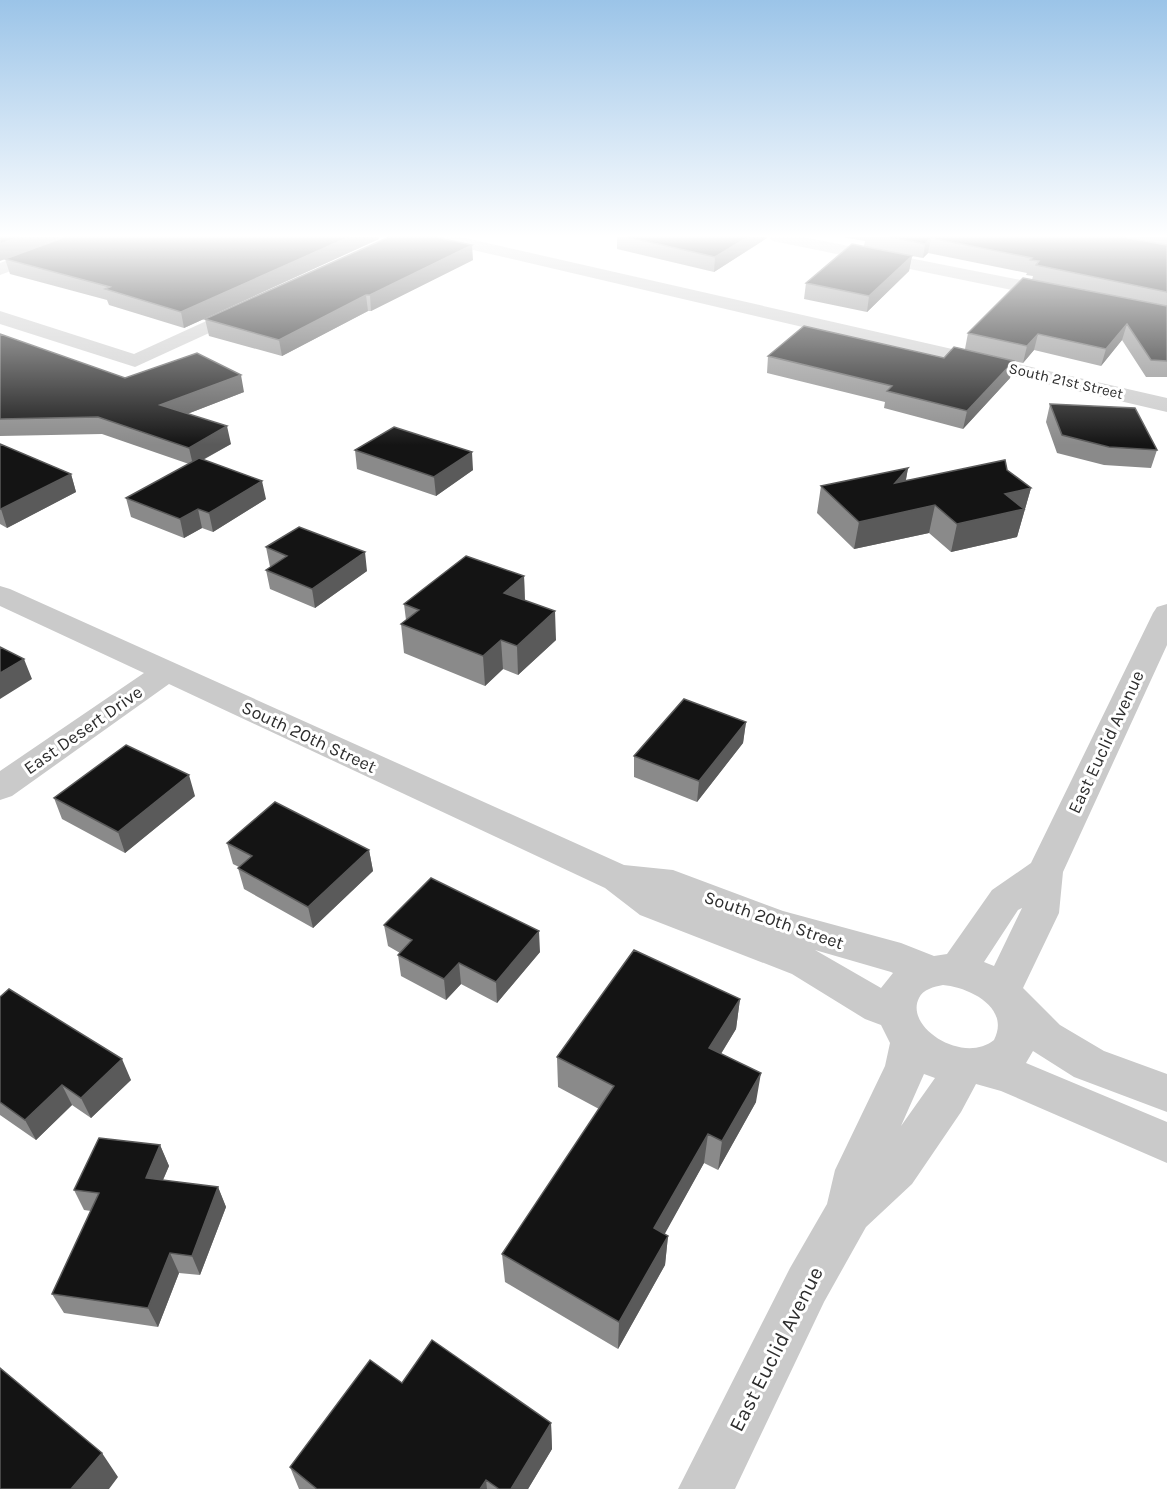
<svg xmlns="http://www.w3.org/2000/svg" width="1167" height="1489" font-family="Karla,sans-serif">
  <style>
    .lines { fill: none; stroke-linecap: round; stroke-linejoin: round }
    .minor { fill: #cacaca; fill-rule: evenodd }
    .wall { fill: #8a8a8a }
    .shaded-wall { fill: #5a5a5a }
    .building { fill: #141414; stroke: #5a5a5a; stroke-width: 1.5 }
    .labels { text-anchor: middle; dominant-baseline: central; stroke-width: 6; stroke-linejoin: round; paint-order: stroke }
    .far-street-label { font-size: 15px; fill: #2d2d2d; stroke: #fff }
    .street-label { font-size: 18px; fill: #2d2d2d; stroke: #fff }
    .near-street-label { font-size: 21px; fill: #2d2d2d; stroke: #fff }
  </style>
  <rect width="100%" height="100%" fill="#fff"/>
  <g class="lines">
    <path class="minor" d="M 69,237 L 94,237 L 91,241 L 0,275 L 0,263 Z
      M 430,237 L 461,237 L 1167,398 L 1167,412 L 439,242 L 433,241 Z
      M 769,237 L 803,237 L 1061,288 L 1068,290 L 1071,294 L 1068,298 L 1061,300 L 778,242 L 772,241 Z
      M 248,302 L 255,304 L 258,308 L 255,312 L 135,367 L 0,324 L 0,311 L 134,354 Z
      M 0,586 L 10,589 L 624,865 L 673,870 L 783,911 L 901,943 L 934,956 L 947,954 L 992,890 L 1031,863 L 1153,613 L 1157,607 L 1167,604 L 1167,645 L 1063,872 L 1059,913 L 1023,988 L 1060,1025 L 1104,1051 L 1167,1074 L 1167,1112 L 1074,1077 L 1033,1051 L 1026,1063 L 1167,1122 L 1167,1163 L 1001,1091 L 976,1084 L 961,1112 L 912,1184 L 866,1227 L 824,1302 L 735,1489 L 678,1489 L 790,1268 L 827,1204 L 835,1170 L 885,1066 L 890,1043 L 881,1025 L 865,1019 L 792,974 L 640,915 L 605,888 L 169,684 L 12,796 L 0,800 L 0,771 L 144,673 L 0,606 ZM 1022,908 L 994,966 L 984,962 L 1018,910 ZM 815,950 L 891,972 L 893,973 L 881,988 ZM 943,985 C 968,987 1011,1007 994,1040 C 963,1065 904,1027 919,998 C 923,989 934,987 943,985 ZM 924,1074 L 935,1078 L 901,1126 Z"/>
  </g>
  <path class="wall" d="M 65,237 L 379,237 L 379,239 L 184,328 L 109,305 L 107,300 L 10,274 L 5,259 L 0,261 L 17,254 Z
    M 617,237 L 767,237 L 767,238 L 714,272 L 617,249 Z
    M 842,237 L 1167,237 L 1167,377 L 1146,377 L 1122,340 L 1101,366 L 1034,350 L 1023,363 L 1014,361 L 1010,378 L 963,429 L 884,408 L 885,402 L 767,373 L 768,356 L 944,358 L 965,349 L 968,333 L 1032,280 L 1033,276 L 1026,275 L 1027,273 L 928,253 L 923,258 L 912,256 L 909,271 L 867,312 L 804,299 L 806,283 L 864,246 L 865,241 Z
    M 473,260 L 371,311 L 368,311 L 282,356 L 209,336 L 205,319 Z
    M 0,334 L 125,378 L 244,392 L 187,414 L 231,444 L 203,460 L 266,499 L 213,532 L 202,528 L 184,538 L 131,517 L 126,498 L 189,464 L 102,434 L 0,436 Z
    M 1050,404 L 1157,450 L 1151,468 L 1104,465 L 1057,453 L 1046,422 Z
    M 0,444 L 71,474 L 76,492 L 7,528 L 0,524 Z
    M 355,450 L 473,470 L 436,496 L 357,469 Z
    M 908,468 L 906,480 L 1007,470 L 1031,488 L 1017,537 L 951,552 L 929,533 L 854,549 L 817,513 L 821,486 Z
    M 266,547 L 367,571 L 315,608 L 270,589 L 266,570 L 270,567 Z
    M 524,576 L 525,600 L 556,640 L 518,675 L 503,669 L 485,686 L 404,653 L 401,624 L 406,620 L 404,604 Z
    M 746,722 L 743,743 L 697,802 L 634,777 L 634,756 Z
    M 195,796 L 125,853 L 62,819 L 54,798 Z
    M 227,843 L 369,850 L 373,871 L 313,928 L 244,889 L 238,868 L 239,867 L 233,864 Z
    M 384,925 L 540,952 L 497,1003 L 461,984 L 446,1000 L 401,976 L 398,955 L 400,953 L 388,946 Z
    M 0,997 L 131,1080 L 91,1118 L 72,1105 L 36,1140 L 0,1115 Z
    M 740,999 L 736,1029 L 721,1054 L 756,1102 L 718,1170 L 704,1163 L 664,1234 L 668,1236 L 665,1265 L 618,1349 L 505,1282 L 502,1254 L 599,1109 L 558,1087 L 557,1057 Z
    M 160,1145 L 169,1166 L 163,1180 L 218,1187 L 226,1207 L 200,1275 L 179,1273 L 158,1327 L 64,1313 L 52,1294 L 91,1211 L 84,1210 L 74,1190 Z
    M 402,1383 L 551,1423 L 552,1449 L 528,1489 L 299,1489 L 290,1467 Z"/>
  <path class="shaded-wall" d="M 19,237 L 63,237 L 0,261 L 0,244 Z
    M 349,237 L 379,237 L 379,239 L 184,328 L 181,312 Z
    M 748,237 L 767,237 L 767,238 L 714,272 L 715,257 Z
    M 931,238 L 928,253 L 923,258 L 925,244 Z
    M 472,245 L 473,260 L 371,311 L 370,295 Z
    M 912,256 L 909,271 L 867,312 L 869,296 Z
    M 366,295 L 368,311 L 282,356 L 279,340 Z
    M 1127,324 L 1122,340 L 1101,366 L 1106,349 Z
    M 1038,334 L 1034,350 L 1023,363 L 1027,346 Z
    M 1014,361 L 1010,378 L 963,429 L 967,411 Z
    M 241,375 L 244,392 L 164,423 L 160,405 Z
    M 227,426 L 231,444 L 193,465 L 189,448 Z
    M 472,452 L 473,470 L 436,496 L 434,477 Z
    M 908,468 L 903,495 L 895,483 Z
    M 71,474 L 76,492 L 7,528 L 1,509 Z
    M 262,481 L 266,499 L 213,532 L 209,513 Z
    M 1031,488 L 1017,537 L 951,552 L 957,524 L 1005,494 Z
    M 935,505 L 929,533 L 854,549 L 859,522 Z
    M 198,509 L 202,528 L 184,538 L 180,519 Z
    M 365,552 L 367,571 L 315,608 L 312,589 Z
    M 524,576 L 525,605 L 504,593 Z
    M 555,611 L 556,640 L 518,675 L 517,646 Z
    M 501,640 L 503,669 L 485,686 L 483,656 Z
    M 24,659 L 32,679 L 0,699 L 0,673 Z
    M 746,722 L 743,743 L 697,802 L 699,781 Z
    M 189,775 L 195,796 L 125,853 L 118,832 Z
    M 369,850 L 373,871 L 313,928 L 308,907 Z
    M 539,931 L 540,952 L 497,1003 L 496,982 Z
    M 459,963 L 461,984 L 446,1000 L 444,979 Z
    M 740,999 L 736,1029 L 706,1078 L 709,1048 Z
    M 122,1059 L 131,1080 L 91,1118 L 81,1098 Z
    M 761,1073 L 756,1102 L 718,1170 L 722,1141 Z
    M 62,1085 L 72,1105 L 36,1140 L 25,1120 Z
    M 708,1134 L 704,1163 L 652,1257 L 654,1228 Z
    M 160,1145 L 169,1166 L 155,1198 L 146,1178 Z
    M 218,1187 L 226,1207 L 200,1275 L 192,1256 Z
    M 668,1236 L 665,1265 L 618,1349 L 619,1322 Z
    M 170,1253 L 179,1273 L 158,1327 L 148,1308 Z
    M 551,1423 L 552,1449 L 528,1489 L 511,1489 Z
    M 102,1453 L 118,1477 L 109,1489 L 71,1489 Z
    M 486,1480 L 487,1489 L 480,1489 Z"/>
  <path class="building" d="M 0,237 L 19,237 L 0,244 Z
    M 65,237 L 349,237 L 181,312 L 105,289 L 110,287 L 5,259 Z
    M 389,237 L 435,237 L 472,245 L 370,295 L 366,295 L 279,340 L 205,319 Z
    M 627,237 L 748,237 L 715,257 Z
    M 890,237 L 1122,237 L 1167,245 L 1167,292 L 1036,265 L 1039,261 L 1030,260 L 1032,258 L 931,238 L 925,244 Z
    M 852,244 L 912,256 L 869,296 L 806,283 Z
    M 1023,278 L 1167,306 L 1167,361 L 1151,360 L 1127,324 L 1106,349 L 1038,334 L 1027,346 L 968,333 Z
    M 804,326 L 944,358 L 954,347 L 1014,361 L 967,411 L 887,391 L 892,386 L 768,356 Z
    M 0,334 L 125,378 L 197,353 L 241,375 L 160,405 L 227,426 L 189,448 L 98,417 L 0,419 Z
    M 1050,404 L 1135,408 L 1157,450 L 1109,447 L 1062,435 Z
    M 394,427 L 472,452 L 434,477 L 355,450 Z
    M 0,444 L 71,474 L 1,509 L 0,509 Z
    M 199,458 L 262,481 L 209,513 L 198,509 L 180,519 L 126,498 Z
    M 1005,460 L 1007,470 L 1031,488 L 1005,494 L 1024,509 L 957,524 L 935,505 L 859,522 L 821,486 L 908,468 L 895,483 Z
    M 299,527 L 365,552 L 312,589 L 266,570 L 287,556 L 266,547 Z
    M 466,556 L 524,576 L 504,593 L 555,611 L 517,646 L 501,640 L 483,656 L 401,624 L 419,610 L 404,604 Z
    M 0,647 L 24,659 L 0,673 Z
    M 684,699 L 746,722 L 699,781 L 634,756 Z
    M 126,745 L 189,775 L 118,832 L 54,798 Z
    M 275,802 L 369,850 L 308,907 L 238,868 L 252,856 L 227,843 Z
    M 431,878 L 539,931 L 496,982 L 459,963 L 444,979 L 398,955 L 412,940 L 384,925 Z
    M 634,950 L 740,999 L 709,1048 L 761,1073 L 722,1141 L 708,1134 L 654,1228 L 668,1236 L 619,1322 L 502,1254 L 614,1086 L 557,1057 Z
    M 9,989 L 122,1059 L 81,1098 L 62,1085 L 25,1120 L 0,1102 L 0,997 Z
    M 99,1138 L 160,1145 L 146,1178 L 218,1187 L 192,1256 L 170,1253 L 148,1308 L 52,1294 L 99,1193 L 74,1190 Z
    M 432,1340 L 551,1423 L 511,1489 L 499,1489 L 486,1480 L 480,1489 L 317,1489 L 290,1467 L 370,1360 L 402,1383 Z
    M 0,1368 L 102,1453 L 71,1489 L 0,1489 Z"/>
  <linearGradient id="sky" x2="0" y2="1"><stop stop-color="#9bc4e8"/><stop offset="0.53" stop-color="#fff"/><stop offset="1" stop-color="#fff" stop-opacity="0"/></linearGradient>
  <rect width="1167" height="445" fill="url(#sky)"/>
  <g class="labels">
    <g class="far-street-label">
      <text transform="translate(1066 381) rotate(13)">South 21st Street</text>
    </g>
    <g class="street-label">
      <text transform="translate(83 730) rotate(-35)">East Desert Drive</text>
      <text transform="translate(309 737) rotate(25)">South 20th Street</text>
      <text transform="translate(1106 742) rotate(-65)">East Euclid Avenue</text>
      <text transform="translate(774 920) rotate(19)">South 20th Street</text>
    </g>
    <g class="near-street-label">
      <text transform="translate(776 1349) rotate(-63)">East Euclid Avenue</text>
    </g>
  </g>
</svg>
